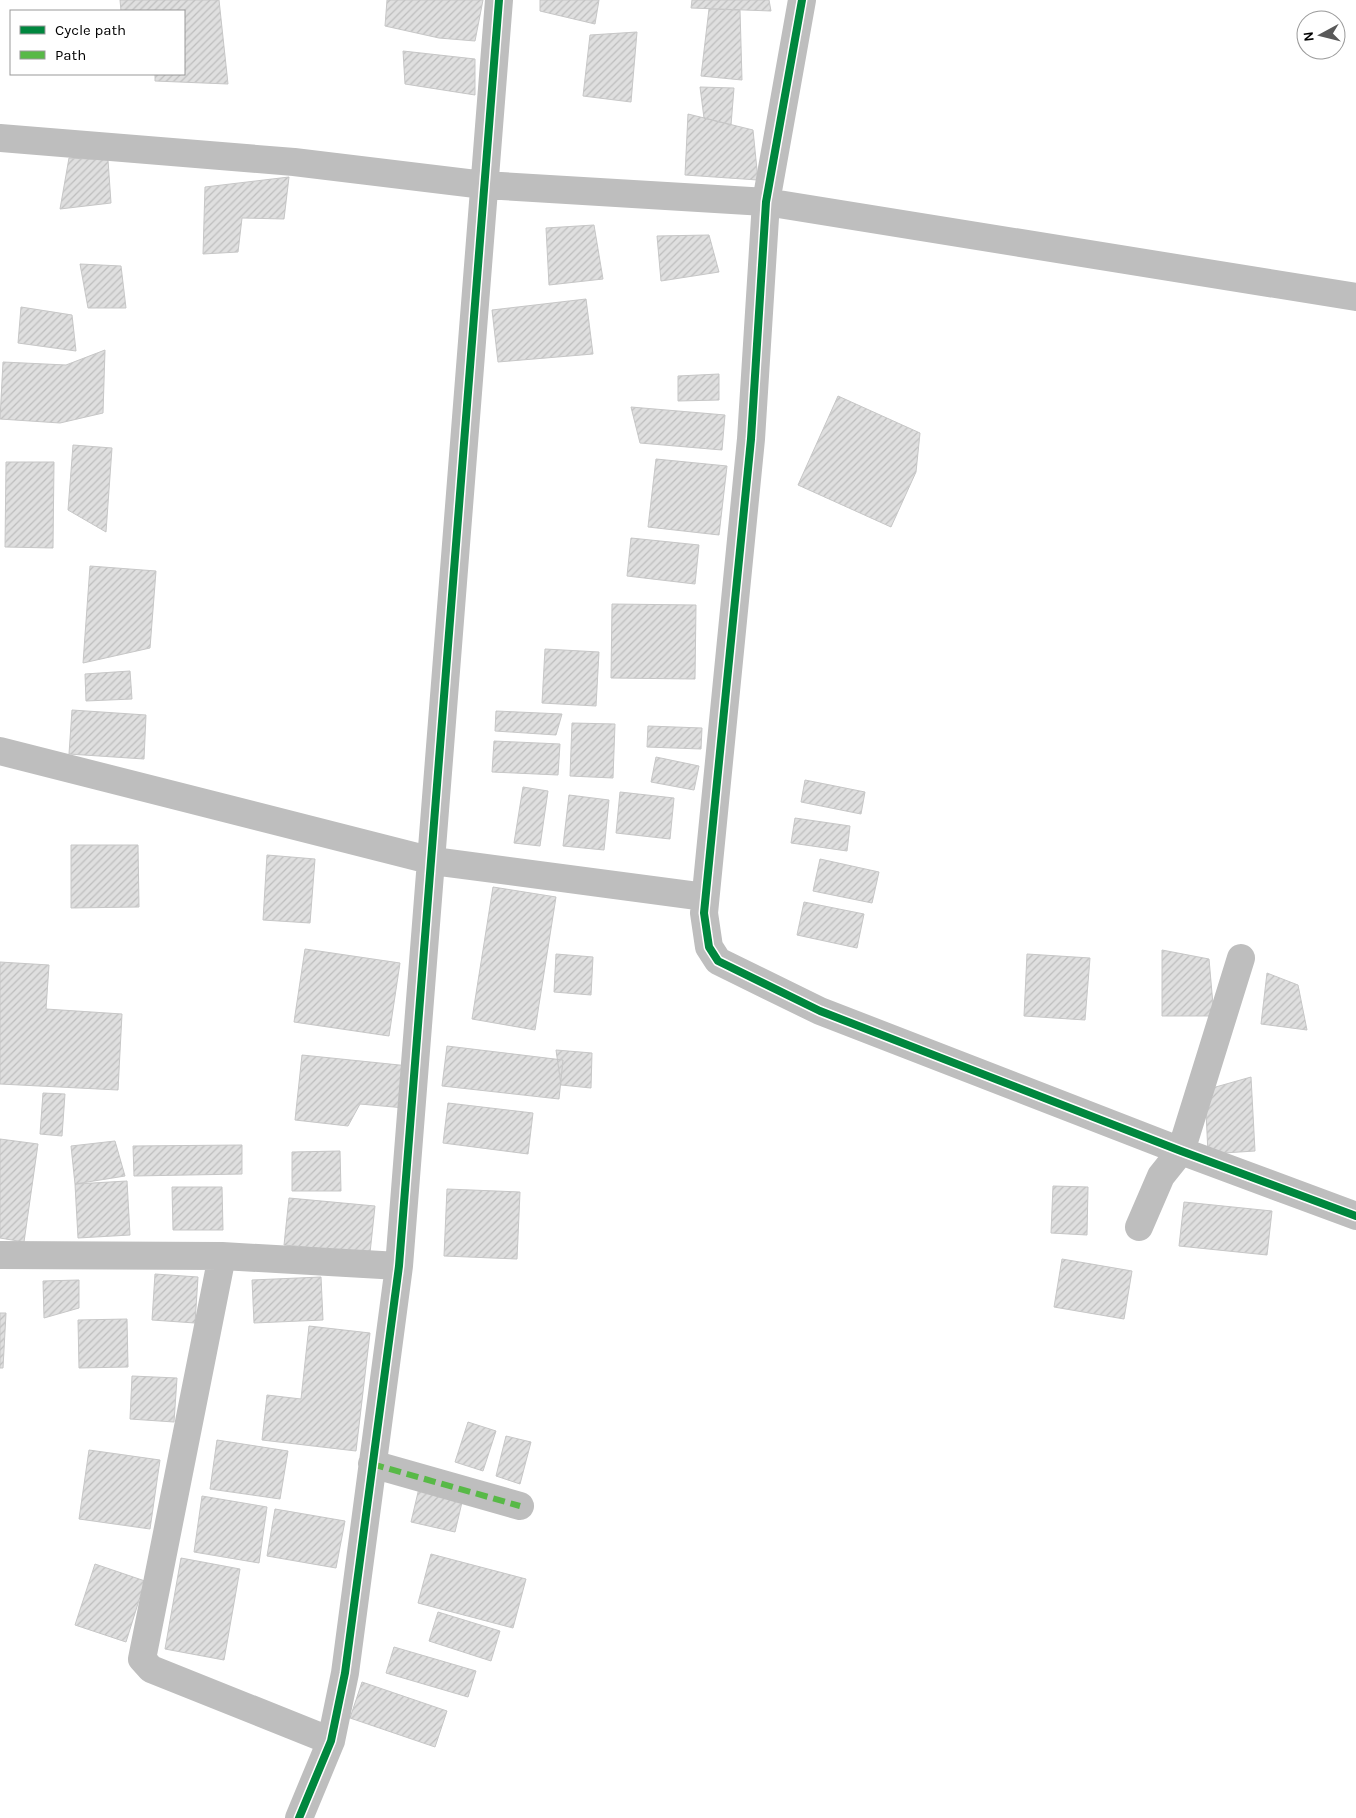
<svg xmlns="http://www.w3.org/2000/svg" width="1356" height="1818" font-family="Karla,sans-serif">
  <style>
    .building { fill: url(#building-hatch); stroke: #c7c7c7 }
    .lines { fill: none; stroke-linecap: round; stroke-linejoin: round }
    .minor { stroke: #bebebe; stroke-width: 28 }
    .quiet { stroke: #58b947; stroke-width: 6; stroke-dasharray: 12 6; stroke-linecap: butt }
    .cycleway-casing { stroke: #fff; stroke-width: 11 }
    .cycleway { stroke: #00873e; stroke-width: 8 }
  </style>
  <defs>
    <pattern id="building-hatch" width="6" height="6" patternUnits="userSpaceOnUse" patternTransform="scale(1.25)"><rect width="6" height="6" fill="#dfdfdf"/><path d="M-1 1l2-2M0 6l6-6M5 7l2-2" fill="none" stroke="#bebebe"/></pattern>
  </defs>
  <rect width="100%" height="100%" fill="#fff"/>
  <path class="building" d="M 120,0 L 219,0 L 228,84 L 155,81 L 155,74 L 184,74 L 184,11 L 121,11 Z
    M 387,0 L 483,0 L 475,41 L 439,38 L 385,26 Z
    M 540,0 L 599,0 L 595,24 L 540,11 Z
    M 692,0 L 769,0 L 771,11 L 691,8 Z
    M 709,9 L 740,10 L 742,80 L 701,76 Z
    M 637,32 L 631,102 L 583,96 L 590,35 Z
    M 403,51 L 475,59 L 475,95 L 405,84 Z
    M 700,87 L 734,88 L 731,125 L 704,118 Z
    M 688,114 L 753,130 L 758,180 L 685,175 Z
    M 69,158 L 108,160 L 111,203 L 60,209 Z
    M 289,177 L 284,219 L 242,218 L 238,252 L 203,254 L 205,187 Z
    M 594,225 L 603,279 L 549,285 L 546,228 Z
    M 709,235 L 719,272 L 661,281 L 657,236 Z
    M 80,264 L 121,266 L 126,308 L 88,308 Z
    M 586,299 L 593,354 L 498,362 L 492,310 Z
    M 21,307 L 72,315 L 76,351 L 18,343 Z
    M 105,350 L 103,413 L 60,423 L 0,419 L 3,362 L 66,365 Z
    M 719,374 L 719,400 L 678,401 L 678,376 Z
    M 838,396 L 920,433 L 916,472 L 891,527 L 798,485 Z
    M 631,407 L 725,415 L 722,450 L 640,443 Z
    M 73,445 L 112,448 L 106,532 L 68,510 Z
    M 656,459 L 727,466 L 719,535 L 648,527 Z
    M 6,462 L 54,462 L 53,548 L 5,547 Z
    M 631,538 L 699,545 L 695,584 L 627,576 Z
    M 90,566 L 156,571 L 150,648 L 83,663 Z
    M 612,604 L 696,605 L 695,679 L 611,678 Z
    M 545,649 L 599,652 L 596,706 L 542,703 Z
    M 130,671 L 132,699 L 86,701 L 85,674 Z
    M 72,710 L 146,715 L 144,759 L 69,754 Z
    M 496,711 L 562,714 L 556,735 L 495,731 Z
    M 572,723 L 615,724 L 613,778 L 570,776 Z
    M 648,726 L 702,728 L 701,749 L 647,747 Z
    M 494,741 L 560,744 L 558,775 L 492,772 Z
    M 656,757 L 699,766 L 694,790 L 651,782 Z
    M 805,780 L 865,792 L 861,814 L 801,802 Z
    M 523,787 L 548,791 L 540,846 L 514,843 Z
    M 620,792 L 674,798 L 670,839 L 616,833 Z
    M 569,795 L 609,800 L 604,850 L 563,846 Z
    M 795,818 L 850,826 L 847,851 L 791,843 Z
    M 71,845 L 138,845 L 139,907 L 71,908 Z
    M 267,855 L 315,859 L 310,923 L 263,920 Z
    M 820,859 L 879,872 L 872,903 L 813,891 Z
    M 493,887 L 556,897 L 535,1030 L 472,1019 Z
    M 804,902 L 864,914 L 857,948 L 797,935 Z
    M 305,949 L 400,963 L 389,1036 L 294,1022 Z
    M 1162,950 L 1209,959 L 1214,1016 L 1162,1016 Z
    M 556,954 L 593,957 L 591,995 L 554,992 Z
    M 1027,954 L 1090,958 L 1085,1020 L 1024,1016 Z
    M 0,962 L 49,965 L 46,1009 L 122,1014 L 118,1090 L 0,1084 Z
    M 1267,973 L 1298,985 L 1307,1030 L 1261,1024 Z
    M 447,1046 L 563,1060 L 559,1099 L 442,1086 Z
    M 556,1050 L 592,1053 L 591,1088 L 561,1085 Z
    M 302,1055 L 409,1066 L 405,1108 L 360,1104 L 348,1126 L 295,1120 Z
    M 1251,1077 L 1255,1151 L 1208,1154 L 1205,1090 Z
    M 43,1093 L 65,1094 L 62,1136 L 40,1134 Z
    M 448,1103 L 533,1113 L 528,1154 L 443,1143 Z
    M 0,1139 L 38,1144 L 24,1242 L 0,1238 Z
    M 115,1141 L 125,1176 L 75,1184 L 71,1146 Z
    M 242,1145 L 242,1174 L 134,1176 L 133,1146 Z
    M 340,1151 L 341,1191 L 292,1191 L 292,1152 Z
    M 127,1181 L 130,1235 L 78,1238 L 75,1184 Z
    M 1053,1186 L 1088,1187 L 1087,1235 L 1051,1233 Z
    M 172,1187 L 222,1187 L 223,1230 L 173,1230 Z
    M 447,1189 L 520,1192 L 517,1259 L 444,1256 Z
    M 289,1198 L 375,1206 L 370,1253 L 284,1245 Z
    M 1184,1202 L 1272,1211 L 1267,1255 L 1179,1246 Z
    M 1062,1259 L 1132,1271 L 1124,1319 L 1054,1307 Z
    M 155,1274 L 198,1277 L 195,1323 L 152,1320 Z
    M 321,1277 L 323,1320 L 254,1323 L 252,1280 Z
    M 79,1280 L 79,1308 L 44,1318 L 43,1281 Z
    M 0,1313 L 6,1313 L 3,1368 L 0,1368 Z
    M 127,1319 L 128,1367 L 79,1368 L 78,1320 Z
    M 309,1326 L 370,1333 L 356,1451 L 262,1440 L 267,1395 L 301,1399 Z
    M 132,1376 L 177,1378 L 174,1422 L 130,1419 Z
    M 468,1422 L 496,1431 L 483,1471 L 455,1462 Z
    M 506,1436 L 531,1442 L 520,1484 L 496,1476 Z
    M 217,1440 L 288,1451 L 280,1499 L 210,1489 Z
    M 89,1450 L 160,1460 L 150,1529 L 79,1519 Z
    M 419,1488 L 463,1498 L 455,1532 L 411,1522 Z
    M 202,1496 L 267,1507 L 259,1563 L 194,1552 Z
    M 275,1509 L 345,1521 L 336,1568 L 267,1556 Z
    M 431,1554 L 526,1579 L 513,1628 L 418,1603 Z
    M 181,1558 L 240,1569 L 224,1660 L 165,1649 Z
    M 95,1564 L 145,1581 L 126,1642 L 75,1625 Z
    M 438,1612 L 500,1631 L 491,1661 L 429,1641 Z
    M 394,1647 L 476,1671 L 468,1697 L 386,1673 Z
    M 362,1682 L 447,1711 L 435,1747 L 350,1718 Z"/>
  <g class="lines">
    <path class="minor" d="M 802,0 L 766,202 L 751,439 L 704,913 L 709,947 L 718,961 L 820,1011 L 1181,1151 L 1356,1216
      M 0,138 L 294,162 L 484,185 L 766,202 L 1356,297
      M 0,751 L 433,861 L 705,897
      M 1139,1227 L 1161,1176 L 1181,1151 L 1241,958
      M 0,1255 L 222,1256 L 399,1266
      M 222,1256 L 142,1659 L 151,1669 L 331,1741
      M 372,1464 L 520,1506
      M 299,1818 L 331,1741 L 345,1673 L 399,1266 L 499,0"/>
    <path class="quiet" d="M 372,1464 L 520,1506"/>
    <defs>
      <path id="cycleway" d="M 802,0 L 766,202 L 751,439 L 704,913 L 709,947 L 718,961 L 820,1011 L 1181,1151 L 1356,1216
        M 299,1818 L 331,1741 L 345,1673 L 399,1266 L 499,0"/>
    </defs>
    <use href="#cycleway" class="cycleway-casing"/>
    <use href="#cycleway" class="cycleway"/>
  </g>
  <rect x="10" y="10" width="175" height="65" fill="#ffffff" stroke="#999999"/>
  <rect x="20" y="26" width="25" height="8" fill="#00873e" stroke="#999999"/>
  <text x="55" y="35" font-size="15" fill="#000000">Cycle path</text>
  <rect x="20" y="51" width="25" height="8" fill="#58b947" stroke="#999999"/>
  <text x="55" y="60" font-size="15" fill="#000000">Path</text>
  <g transform="translate(1321 35) rotate(263)"><circle r="24" fill="#ffffff" stroke="#999999"/>
  <path d="M0-4L9 19L0 12L-9 19Z" fill="#595959"/>
  <text y="-8" font-size="14" font-weight="bold" text-anchor="middle" fill="#000000">N</text>
  </g>
</svg>
